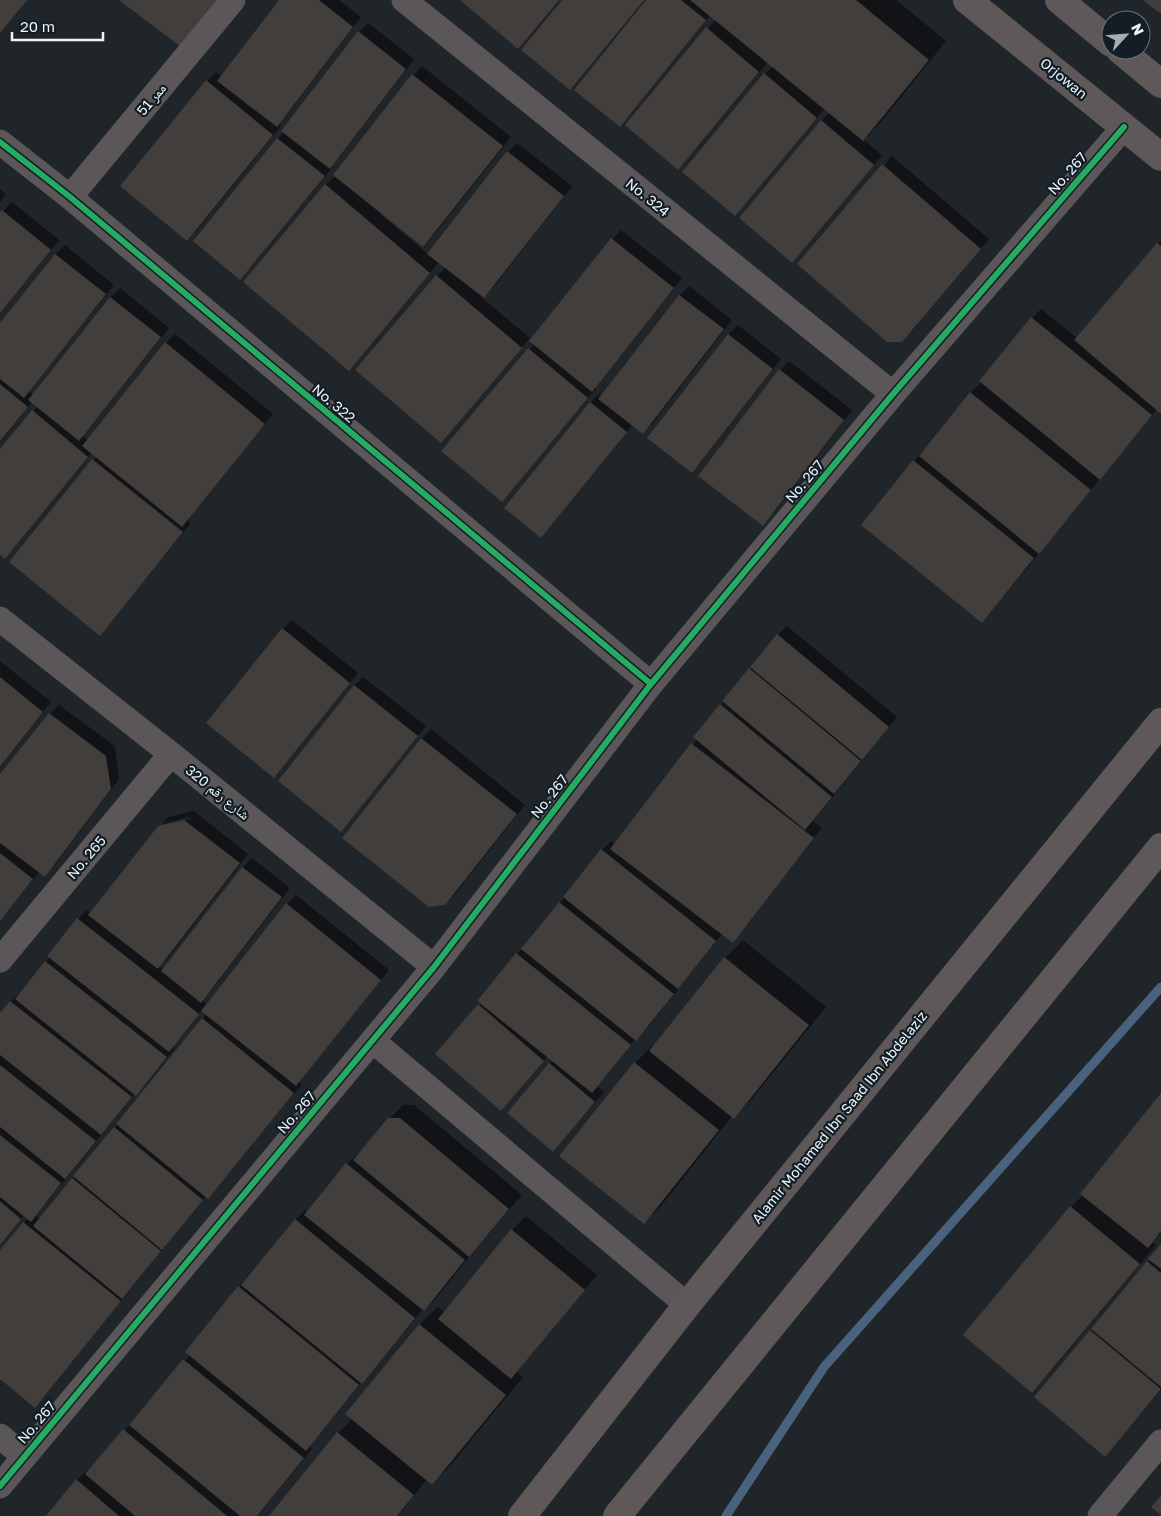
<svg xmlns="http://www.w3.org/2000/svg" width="1161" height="1516" font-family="'Golos Text','Noto Naskh Arabic',sans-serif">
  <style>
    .shadow { fill: #0007; fill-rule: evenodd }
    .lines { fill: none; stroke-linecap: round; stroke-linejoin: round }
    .stream { stroke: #49627e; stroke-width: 9 }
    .building { fill: #413e3c }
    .street { stroke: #5b5758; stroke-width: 25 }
    .secondary { stroke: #5e5859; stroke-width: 28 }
    .cycleway-casing { stroke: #121d25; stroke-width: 9 }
    .cycleway { stroke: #26ab63; stroke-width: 6 }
    .labels { text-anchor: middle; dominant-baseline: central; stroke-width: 4.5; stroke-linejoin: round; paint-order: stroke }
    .street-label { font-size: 14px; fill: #eef6fc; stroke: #121d25 }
  </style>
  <rect width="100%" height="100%" fill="#20252a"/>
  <path class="shadow" d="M 281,0 L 339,0 L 361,17 L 286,116 L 278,123 L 281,126 L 196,231 L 187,240 L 207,81 L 216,72 L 222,77 Z
    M 648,0 L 896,0 L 946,41 L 881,122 L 864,140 L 882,155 L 801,252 L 792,261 L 821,121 L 830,112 L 825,108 L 744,205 L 735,214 L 765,74 L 773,66 L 768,62 L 687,159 L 627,125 L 716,19 L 710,15 L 629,116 L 620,125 Z
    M 368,23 L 414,59 L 339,158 L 331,165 L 333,167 L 248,270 L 194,241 L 284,132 L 359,32 Z
    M 422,66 L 511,137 L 432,237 L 423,246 L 382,212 L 380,214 L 428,254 L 508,152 L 517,143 L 572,186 L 493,288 L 482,298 L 530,338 L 441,442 L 437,276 L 446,267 L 439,262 L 357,360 L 326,185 L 335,176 L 413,75 Z
    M 892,156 L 989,239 L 911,332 L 799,264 Z
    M 0,189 L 6,194 L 0,202 Z
    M 12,202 L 59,240 L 0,313 L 0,214 Z
    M 621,230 L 682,278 L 595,387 L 596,389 L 510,491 L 443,451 L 534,344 L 531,341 L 612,239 Z
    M 1161,240 L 1161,412 L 1157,409 L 991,612 L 863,524 L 914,461 L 923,452 L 971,392 L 982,382 L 981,381 L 1032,318 L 1041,309 L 1077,338 Z
    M 65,245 L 114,285 L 28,391 L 33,395 L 111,297 L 120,288 L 169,328 L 82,436 L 88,440 L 166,343 L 175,334 L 273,414 L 187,520 L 191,523 L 108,625 L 11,562 L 97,456 L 92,452 L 14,548 L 0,553 L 0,451 L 38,406 L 32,402 L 0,442 L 0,325 L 56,254 Z
    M 689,286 L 732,320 L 652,424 L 643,433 L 633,424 L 550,527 L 506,508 L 591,402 L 600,393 L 602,396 L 680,295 Z
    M 738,325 L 781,359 L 701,462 L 692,471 L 649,438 L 729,334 Z
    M 789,361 L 852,410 L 772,515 L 763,524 L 780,370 Z
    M 292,620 L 358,673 L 283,767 L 274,776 L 208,722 L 283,629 Z
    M 787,626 L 897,717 L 813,821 L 822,828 L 741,933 L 732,942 L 722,934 L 645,1031 L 635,1039 L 597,1086 L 604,1092 L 553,1151 L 508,1113 L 553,1060 L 548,1056 L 510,1100 L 479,1005 L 517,954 L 526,945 L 602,850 L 611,841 L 615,844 L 697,739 L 695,737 L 778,635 Z
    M 0,661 L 51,702 L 0,768 Z
    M 363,677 L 426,726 L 350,821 L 341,830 L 354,686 Z
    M 59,705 L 115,746 L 119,779 L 54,866 L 45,875 L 40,871 L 0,920 L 0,776 L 50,714 Z
    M 431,729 L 525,805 L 454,895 L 445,904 L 344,838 L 422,738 Z
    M 194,811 L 248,854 L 167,959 L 159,966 L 164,970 L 243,867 L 252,858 L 290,888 L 210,992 L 202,1000 L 207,1005 L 287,904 L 296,895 L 389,970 L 299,1081 L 302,1084 L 216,1188 L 206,1196 L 169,1241 L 44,1397 L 35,1406 L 0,1377 L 0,1252 L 28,1218 L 24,1215 L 0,1245 L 0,1015 L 11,1001 L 20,992 L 21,993 L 50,957 L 48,956 L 78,919 L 87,910 L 91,913 L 158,827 L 191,819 L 190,817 L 162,824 L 168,817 ZM 202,1010 L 207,1014 L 40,1219 L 35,1216 L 135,1094 L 136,1094 L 145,1085 L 175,1048 L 173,1046 Z
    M 743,940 L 826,1007 L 751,1100 L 734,1117 L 732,1116 L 662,1205 L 644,1222 L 561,1156 L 635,1063 L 653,1045 L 654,1046 L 725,958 Z
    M 1161,1095 L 1161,1233 L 1152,1242 L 1156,1245 L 1049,1374 L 1032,1391 L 965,1335 L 1071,1207 L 1083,1195 Z
    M 403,1105 L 414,1105 L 522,1195 L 473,1252 L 438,1296 L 424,1310 L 423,1309 L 309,1446 L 312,1449 L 259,1514 L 257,1516 L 47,1516 L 77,1480 L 86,1471 L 88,1473 L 190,1355 L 239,1287 L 296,1219 L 305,1210 L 307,1213 L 347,1164 L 361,1150 L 362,1151 L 389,1119 Z
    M 526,1216 L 597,1275 L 517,1372 L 523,1377 L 450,1466 L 432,1483 L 427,1479 L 398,1516 L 271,1516 L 338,1433 L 353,1418 L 347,1414 L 420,1324 L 438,1307 L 444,1312 L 512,1230 Z
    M 1161,1246 L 1161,1390 L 1105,1455 L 1090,1331 Z"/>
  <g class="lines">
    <path class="stream" d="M 726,1516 L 824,1367 L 1161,987"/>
  </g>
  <path class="building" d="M 0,0 L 27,0 L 0,33 Z
    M 119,0 L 220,0 L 185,50 Z
    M 279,0 L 319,0 L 353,27 L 277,127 L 217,81 Z
    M 462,0 L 559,0 L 518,49 L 461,1 Z
    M 562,0 L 644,0 L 570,90 L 521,50 Z
    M 646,0 L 681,0 L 706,20 L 620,127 L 574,90 Z
    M 690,0 L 856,0 L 929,60 L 863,141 Z
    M 1143,0 L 1161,0 L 1161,14 Z
    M 706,27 L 759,72 L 678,170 L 625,125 Z
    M 358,31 L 406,69 L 330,169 L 281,131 Z
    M 764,73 L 817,118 L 735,216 L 682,172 Z
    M 412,74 L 503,146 L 423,247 L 333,175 Z
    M 206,80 L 273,135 L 187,241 L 120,186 Z
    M 821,120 L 874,165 L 792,263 L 739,218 Z
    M 277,138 L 325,176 L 240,280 L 193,241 Z
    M 507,151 L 564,196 L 484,298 L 427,254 Z
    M 882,164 L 981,249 L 902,342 L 887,342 L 797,264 Z
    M 325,184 L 430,273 L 349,371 L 243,282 Z
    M 2,210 L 51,250 L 0,313 L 0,212 Z
    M 611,238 L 674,288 L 592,392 L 529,341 Z
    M 1157,243 L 1161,246 L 1161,414 L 1074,340 Z
    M 55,254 L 106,294 L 24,398 L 0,379 L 0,323 Z
    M 436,275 L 522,348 L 441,443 L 355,370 Z
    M 679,295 L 724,329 L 643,434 L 598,399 Z
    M 110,297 L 161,337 L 79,441 L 28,400 Z
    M 1031,317 L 1152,415 L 1100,480 L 979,381 Z
    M 728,334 L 773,369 L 692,473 L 647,438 Z
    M 165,342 L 265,424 L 182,527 L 82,446 Z
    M 528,348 L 588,398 L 502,502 L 441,451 Z
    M 779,369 L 844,420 L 763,526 L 698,476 Z
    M 0,384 L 28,407 L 0,441 Z
    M 970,392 L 1091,490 L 1039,554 L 919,456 Z
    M 590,402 L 627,432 L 541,538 L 504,508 Z
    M 32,410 L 88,457 L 5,559 L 0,555 L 0,449 Z
    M 92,459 L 183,532 L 100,636 L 9,562 Z
    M 913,460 L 1034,558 L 982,623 L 861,525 Z
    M 282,628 L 350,683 L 274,778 L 206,723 Z
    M 777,634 L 889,727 L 862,760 L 750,667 Z
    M 749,668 L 861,761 L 834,794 L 722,701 Z
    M 0,677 L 43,712 L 0,767 Z
    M 354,685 L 418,736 L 341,832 L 278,781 Z
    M 720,704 L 832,797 L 805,830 L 693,737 Z
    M 49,713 L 106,756 L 111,789 L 45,877 L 0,843 L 0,774 Z
    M 421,738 L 517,814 L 445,905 L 429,907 L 342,838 Z
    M 691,743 L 814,838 L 733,943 L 610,849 Z
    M 184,820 L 240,863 L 158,969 L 88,915 L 158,826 Z
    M 601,849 L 716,941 L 678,989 L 563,897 Z
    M 0,853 L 33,879 L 0,921 Z
    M 242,867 L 282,897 L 201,1003 L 161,971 Z
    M 559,902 L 674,994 L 636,1041 L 521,949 Z
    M 286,903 L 381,980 L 296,1086 L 201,1011 Z
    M 77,918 L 199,1014 L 169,1052 L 47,956 Z
    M 516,953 L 631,1045 L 592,1093 L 477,1001 Z
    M 724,957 L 809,1025 L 734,1119 L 649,1051 Z
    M 45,961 L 167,1057 L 136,1096 L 15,999 Z
    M 10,1001 L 132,1097 L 101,1135 L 0,1055 L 0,1013 Z
    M 478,1004 L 544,1061 L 501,1111 L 435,1054 Z
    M 202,1018 L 294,1093 L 208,1199 L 116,1124 Z
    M 634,1062 L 719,1130 L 644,1224 L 559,1156 Z
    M 549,1063 L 595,1102 L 553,1152 L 507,1113 Z
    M 0,1065 L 96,1141 L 65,1179 L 0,1127 Z
    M 1161,1093 L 1161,1231 L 1148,1248 L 1080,1194 Z
    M 388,1118 L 400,1118 L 509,1209 L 469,1257 L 353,1160 Z
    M 114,1127 L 203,1200 L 162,1250 L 73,1176 Z
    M 0,1135 L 61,1183 L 31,1222 L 0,1197 Z
    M 346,1163 L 465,1260 L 424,1311 L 304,1215 Z
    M 72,1178 L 161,1251 L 122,1299 L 33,1226 Z
    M 0,1201 L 21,1219 L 0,1245 Z
    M 1070,1206 L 1140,1264 L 1032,1393 L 963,1335 Z
    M 295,1219 L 415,1318 L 362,1384 L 241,1285 Z
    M 23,1222 L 121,1301 L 35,1408 L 0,1379 L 0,1250 Z
    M 511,1229 L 585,1290 L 511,1379 L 438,1319 Z
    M 1161,1244 L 1161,1269 L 1148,1259 Z
    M 1147,1261 L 1161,1273 L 1161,1387 L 1091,1329 Z
    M 238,1286 L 359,1385 L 306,1451 L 185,1352 Z
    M 419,1324 L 506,1395 L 432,1485 L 345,1414 Z
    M 1090,1330 L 1161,1389 L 1105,1457 L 1034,1397 Z
    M 183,1359 L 304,1458 L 257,1516 L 240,1516 L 129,1425 Z
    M 123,1429 L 227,1516 L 135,1516 L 85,1474 Z
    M 337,1432 L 414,1495 L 397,1516 L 269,1516 Z
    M 76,1479 L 119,1516 L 46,1516 Z
    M 1161,1496 L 1161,1515 L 1151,1507 Z"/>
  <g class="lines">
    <path class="street" d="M 404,0 L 893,394
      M 0,142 L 70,197 L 651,684
      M 70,197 L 233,0
      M 0,619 L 171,754 L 434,967
      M 0,960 L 171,754
      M 373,1041 L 687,1305
      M 0,1436 L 24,1457
      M 0,1486 L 434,967 L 651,684 L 893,394 L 1124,127
      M 1100,1516 L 1161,1442"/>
    <path class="secondary" d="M 967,0 L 1161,157
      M 1059,0 L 1111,43
      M 1120,50 L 1161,84
      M 522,1516 L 687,1305 L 1161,722
      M 617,1516 L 1161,847"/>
    <defs>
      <path id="cycleway" d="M 0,142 L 70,197 L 651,684
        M 0,1486 L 434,967 L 651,684 L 893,394 L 1124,127"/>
    </defs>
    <use href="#cycleway" class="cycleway-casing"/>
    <use href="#cycleway" class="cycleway"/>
  </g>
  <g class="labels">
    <g class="street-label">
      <text transform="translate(1064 78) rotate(39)">Orjowan</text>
      <text transform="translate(151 99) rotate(-50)">ممر 51</text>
      <text transform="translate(1067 173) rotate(-49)">No. 267</text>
      <text transform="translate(648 197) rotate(39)">No. 324</text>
      <text transform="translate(334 403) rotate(40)">No. 322</text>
      <text transform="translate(804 481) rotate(-50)">No. 267</text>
      <text transform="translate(218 792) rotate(39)">شارع رقم 320</text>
      <text transform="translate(549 796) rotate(-52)">No. 267</text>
      <text transform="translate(86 857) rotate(-50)">No. 265</text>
      <text transform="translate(296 1112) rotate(-50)">No. 267</text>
      <text transform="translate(839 1117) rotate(-51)">Alamir Mohamed Ibn Saad Ibn Abdelaziz</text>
      <text transform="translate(36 1422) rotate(-50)">No. 267</text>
    </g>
  </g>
  <g transform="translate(1126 35) rotate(64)"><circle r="24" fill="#121d25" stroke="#6a747b"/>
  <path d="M0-4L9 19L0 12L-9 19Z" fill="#a6adb2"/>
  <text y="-8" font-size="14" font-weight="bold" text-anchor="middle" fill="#eef6fc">N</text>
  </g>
  <path d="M12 32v8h91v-8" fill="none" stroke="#eef6fc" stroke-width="2.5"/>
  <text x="20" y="32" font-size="15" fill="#eef6fc" stroke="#121d25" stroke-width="4" paint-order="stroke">20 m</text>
</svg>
